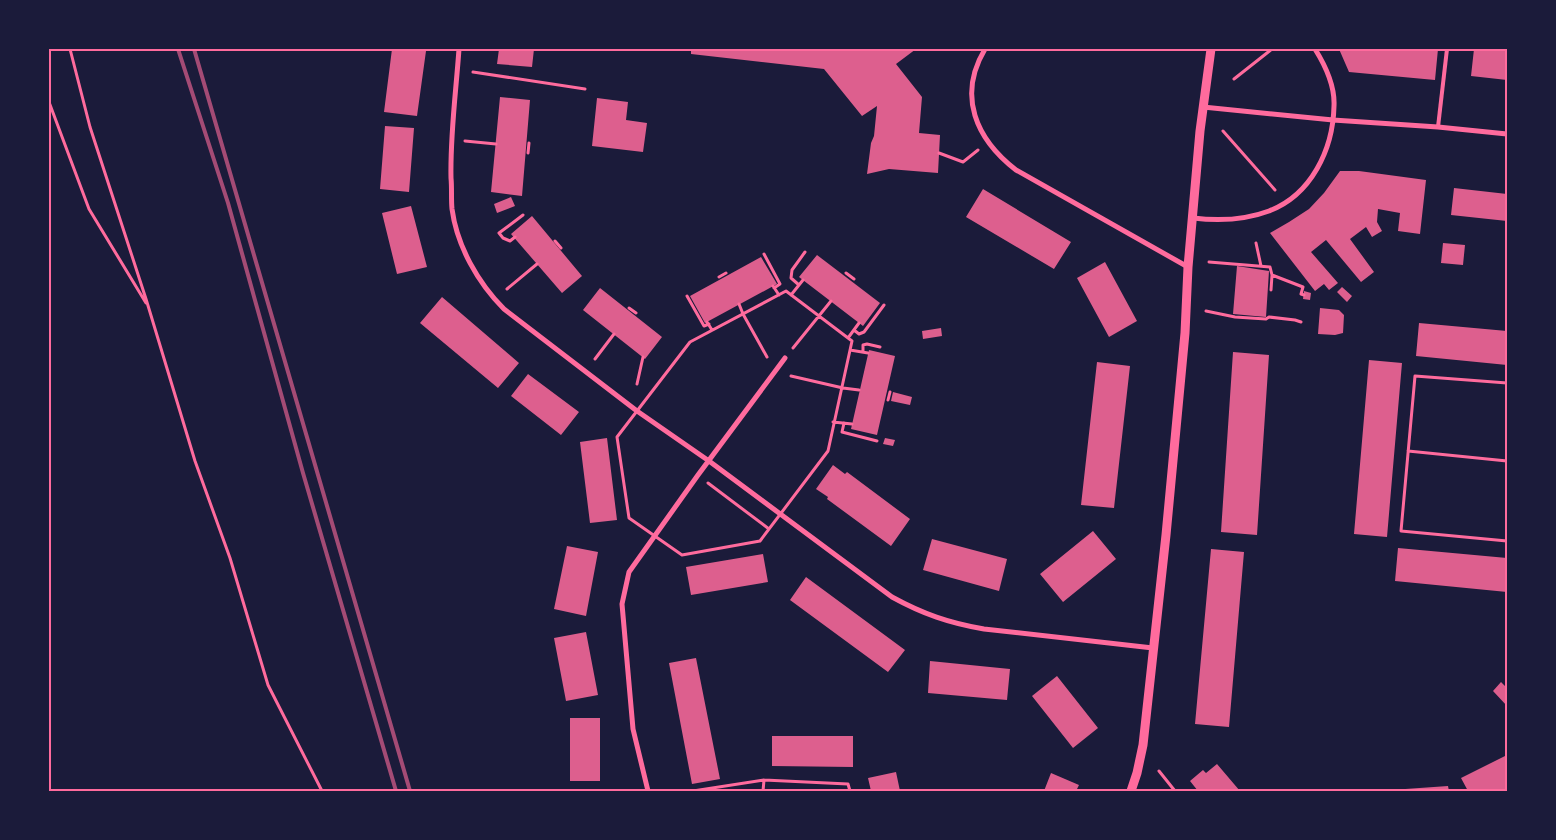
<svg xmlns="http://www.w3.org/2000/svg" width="1556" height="840" font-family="Karla,sans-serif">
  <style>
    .building { fill: #dd5f8e }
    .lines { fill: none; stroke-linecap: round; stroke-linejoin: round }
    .path { stroke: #ff6b9d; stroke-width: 3 }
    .service { stroke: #ff6b9d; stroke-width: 4 }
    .minor { stroke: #ff6b9d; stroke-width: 5 }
    .tertiary { stroke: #ff6b9d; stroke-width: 9 }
    .rail { stroke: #a44b75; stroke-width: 4 }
    .neatline { fill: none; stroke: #ff6b9d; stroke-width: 2 }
  </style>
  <rect width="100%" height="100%" fill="#1b1b3a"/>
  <path class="building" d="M 392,49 L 408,49 L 426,51 L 417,116 L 384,112 Z
    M 499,49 L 534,49 L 532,67 L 497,64 Z
    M 691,49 L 916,49 L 896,64 L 922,97 L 919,133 L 940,135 L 938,173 L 889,169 L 867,174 L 871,143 L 874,136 L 877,106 L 862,116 L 824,69 L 691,54 Z
    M 1339,49 L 1438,49 L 1435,80 L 1349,72 Z
    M 1474,49 L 1496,51 L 1496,49 L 1507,49 L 1507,80 L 1471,76 Z
    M 500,97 L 530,100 L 522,196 L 491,192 Z
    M 597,98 L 628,102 L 626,120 L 647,123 L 643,152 L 592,146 Z
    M 385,126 L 414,128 L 409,192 L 380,189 Z
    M 1340,171 L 1359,171 L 1426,180 L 1420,234 L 1398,231 L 1400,213 L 1378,209 L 1377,222 L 1382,231 L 1372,237 L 1366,227 L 1350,239 L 1374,272 L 1361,282 L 1326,240 L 1311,252 L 1338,283 L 1329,290 L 1324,284 L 1315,291 L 1270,233 L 1289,222 L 1309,209 L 1324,193 Z
    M 1454,188 L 1507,194 L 1507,221 L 1451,215 Z
    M 983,189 L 1071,242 L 1054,269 L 966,217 Z
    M 511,197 L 515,206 L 497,213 L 494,204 Z
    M 411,206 L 427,267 L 397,274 L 382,213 Z
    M 532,216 L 582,276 L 562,293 L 511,234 Z
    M 1443,243 L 1465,245 L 1463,265 L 1441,263 Z
    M 817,255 L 880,303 L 863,326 L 799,277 Z
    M 761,257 L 777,284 L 705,323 L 690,296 Z
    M 1105,262 L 1137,321 L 1109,337 L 1077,278 Z
    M 1237,266 L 1269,271 L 1266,317 L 1233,314 Z
    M 1342,287 L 1352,296 L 1347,302 L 1337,292 Z
    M 600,288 L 662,337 L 645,359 L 583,310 Z
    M 1304,291 L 1311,293 L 1310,300 L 1303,299 Z
    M 442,297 L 519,363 L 498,388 L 420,323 Z
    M 1320,308 L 1339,310 L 1344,315 L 1343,333 L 1335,335 L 1318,334 Z
    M 1419,323 L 1507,331 L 1507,365 L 1416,356 Z
    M 941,328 L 942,336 L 923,339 L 922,331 Z
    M 869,350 L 895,356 L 877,435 L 851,429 Z
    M 1233,352 L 1269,355 L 1257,535 L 1221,532 Z
    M 1369,360 L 1402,363 L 1387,537 L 1354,534 Z
    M 1097,362 L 1130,366 L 1114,508 L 1081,505 Z
    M 528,374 L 579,412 L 561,435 L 511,396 Z
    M 893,392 L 912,397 L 910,405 L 891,401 Z
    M 607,438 L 617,520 L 590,523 L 580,442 Z
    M 885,438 L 895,440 L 893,446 L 883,444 Z
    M 833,465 L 845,474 L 847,472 L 910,519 L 891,546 L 827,499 L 828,497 L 816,489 Z
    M 1093,531 L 1116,559 L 1063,602 L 1040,574 Z
    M 932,539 L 1007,559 L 999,591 L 923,570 Z
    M 567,546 L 598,552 L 586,616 L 554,609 Z
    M 1398,548 L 1507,558 L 1507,592 L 1395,581 Z
    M 1211,549 L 1244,552 L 1229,727 L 1195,724 Z
    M 763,554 L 768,582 L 691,595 L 686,567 Z
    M 806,577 L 905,650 L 888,672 L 790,600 Z
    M 586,632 L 598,695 L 566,701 L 554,638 Z
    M 696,658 L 720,779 L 692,784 L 669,663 Z
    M 930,661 L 1010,669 L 1007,700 L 928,693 Z
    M 1057,676 L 1098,728 L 1073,748 L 1032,696 Z
    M 1501,682 L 1507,688 L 1507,706 L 1493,691 Z
    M 570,718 L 600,718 L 600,781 L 570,781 Z
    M 772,736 L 853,736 L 853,767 L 772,766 Z
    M 1507,755 L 1507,791 L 1468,791 L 1461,778 Z
    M 1217,764 L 1234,784 L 1240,791 L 1198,791 L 1190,781 L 1203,770 L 1206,773 Z
    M 896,772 L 900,791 L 871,791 L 868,778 Z
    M 1051,773 L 1079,785 L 1076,791 L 1044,791 Z
    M 1448,786 L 1449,791 L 1391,791 L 1391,790 Z"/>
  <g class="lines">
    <path class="path" d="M 70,49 L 90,127 L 146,299 L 195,461 L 230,558 L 268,685 L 322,791
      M 473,72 L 585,89
      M 1234,79 L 1272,49
      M 49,102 L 89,209 L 146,303
      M 1223,131 L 1275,190
      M 465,141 L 496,144
      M 528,153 L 529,143
      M 939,153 L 963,162 L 978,150
      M 515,237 L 510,241 L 503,238 L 499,233 L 523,215
      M 555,241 L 561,248
      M 1256,243 L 1261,266
      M 764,254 L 780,284 L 774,288
      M 1209,262 L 1270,267 L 1272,275 L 1303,287 L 1301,294 L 1304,295
      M 846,273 L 854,279
      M 719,277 L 726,273
      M 799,285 L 791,278 L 792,270 L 805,252
      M 773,286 L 779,295
      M 507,289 L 537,264
      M 1271,290 L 1272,275
      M 786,291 L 852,341 L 828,451 L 760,541 L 682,555 L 629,518 L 617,437 L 690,342 Z
      M 791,295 L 803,280
      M 687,296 L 704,326 L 709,324
      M 739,304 L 743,314 L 767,357
      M 629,308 L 636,313
      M 1206,311 L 1235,317 L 1266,319 L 1269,317 L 1295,320 L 1301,322
      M 707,322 L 712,330
      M 854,330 L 859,334 L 864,332 L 884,305
      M 848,338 L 859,323
      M 793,348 L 831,301
      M 850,350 L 868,353
      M 863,352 L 863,345 L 867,344 L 880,347
      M 595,359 L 614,334
      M 791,376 L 843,388 L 859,390
      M 1507,383 L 1415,376 L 1401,531 L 1507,541
      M 637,384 L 643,357
      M 888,400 L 890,392
      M 833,422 L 852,424
      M 844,423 L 842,432 L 877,441
      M 1408,451 L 1507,461
      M 708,483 L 769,529
      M 1159,771 L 1175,791
      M 693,791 L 764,780 L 848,784 L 850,791
      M 763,791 L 764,780"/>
    <path class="service" d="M 1438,127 L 1447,49"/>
    <path class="minor" d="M 459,49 C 456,92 450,135 451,178 C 452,188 451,199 452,209 C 457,246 478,283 504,309 L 637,411 L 709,461 L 892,597 C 923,614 949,623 984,629 L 1153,648
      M 985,49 C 957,96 976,139 1016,170 L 1188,267
      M 1203,107 L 1333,120 L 1438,127 L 1507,134
      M 1193,218 C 1218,221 1245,220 1269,211 C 1311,195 1333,150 1334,106 C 1335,87 1325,65 1315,49
      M 648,791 L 633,729 L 622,604 L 629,572 L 698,475 L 785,358"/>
    <path class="tertiary" d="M 1131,791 L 1137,773 L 1143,745 L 1166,535 L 1185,333 L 1188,267 L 1200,131 L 1211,49"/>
    <path class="rail" d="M 178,49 L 228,203 L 303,473 L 396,791
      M 194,49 L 410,791"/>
  </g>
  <rect width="1556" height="840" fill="none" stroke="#1b1b3a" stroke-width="100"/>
  <rect x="50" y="50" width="1456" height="740" class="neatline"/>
</svg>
